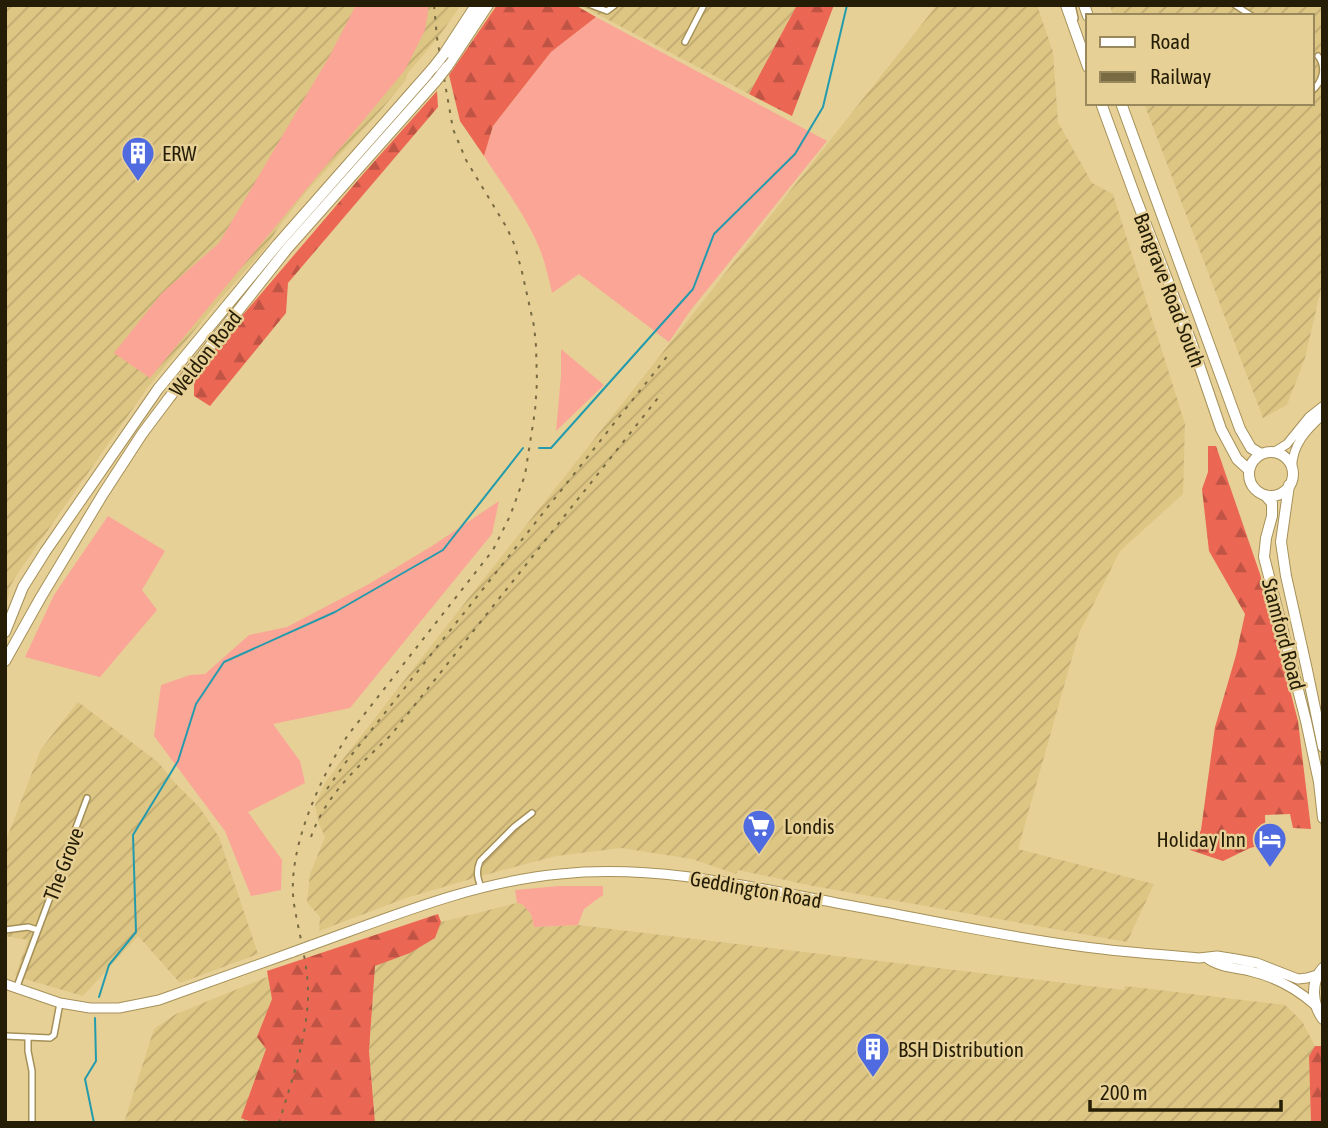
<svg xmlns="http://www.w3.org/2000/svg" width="1328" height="1128" font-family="'Asap Condensed',sans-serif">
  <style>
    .industrial { fill: url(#industrial-furrows) }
    .grass { fill: #fba597 }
    .forest { fill: url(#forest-firs) }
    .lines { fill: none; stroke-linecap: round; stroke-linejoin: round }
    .stream { stroke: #249bac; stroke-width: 2 }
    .street-casing { stroke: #a59058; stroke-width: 8 }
    .secondary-casing { stroke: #a59058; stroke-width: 10 }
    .primary-casing { stroke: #a59058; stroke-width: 11 }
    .highway-casing { stroke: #a59058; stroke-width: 12 }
    .street { stroke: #fff; stroke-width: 5 }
    .secondary { stroke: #fff; stroke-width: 8 }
    .primary { stroke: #fff; stroke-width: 9 }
    .highway { stroke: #fff; stroke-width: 10 }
    .rail { stroke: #786a43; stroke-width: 2; stroke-dasharray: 3.5 7; stroke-linecap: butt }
    .primary-bridge-casing { stroke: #a59058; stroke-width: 11; stroke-linecap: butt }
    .highway-bridge-casing { stroke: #a59058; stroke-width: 12; stroke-linecap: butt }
    .primary-bridge { stroke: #fff; stroke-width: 9 }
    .highway-bridge { stroke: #fff; stroke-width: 10 }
    .labels { text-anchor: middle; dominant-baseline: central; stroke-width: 5; stroke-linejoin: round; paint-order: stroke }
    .poi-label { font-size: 21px; fill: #251d05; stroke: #e6d096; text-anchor: start }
    .street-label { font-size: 21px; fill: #251d05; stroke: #e6d096 }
  </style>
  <defs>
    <pattern id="industrial-furrows" width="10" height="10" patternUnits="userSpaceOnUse" patternTransform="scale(1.75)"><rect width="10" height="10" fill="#ddc583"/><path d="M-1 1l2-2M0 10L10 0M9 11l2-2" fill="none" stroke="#bea970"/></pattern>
    <pattern id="forest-firs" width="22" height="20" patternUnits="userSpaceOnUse" patternTransform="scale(1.75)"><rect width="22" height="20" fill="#ec6654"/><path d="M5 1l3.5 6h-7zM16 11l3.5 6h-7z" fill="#bf5344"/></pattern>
  </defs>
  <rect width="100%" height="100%" fill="#e6d096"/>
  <path class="industrial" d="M 5,5 L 461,5 L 440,35 L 408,73 L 405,81 L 380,111 L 306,192 L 278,228 L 266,247 L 217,303 L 148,387 L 20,570 L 9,588 L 9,595 L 5,605 Z
    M 580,5 L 797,5 L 749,94 Z
    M 937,5 L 1037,5 L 1053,52 L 1058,122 L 1092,183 L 1113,194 L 1185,424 L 1183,494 L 1120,551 L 1079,633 L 1018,849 L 1154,884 L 1127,942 L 813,886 L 738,870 L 736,874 L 692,859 L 621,848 L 556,856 L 481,876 L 406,898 L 319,931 L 320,917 L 307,902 L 310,874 L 325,837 L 319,824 L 315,805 L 326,781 L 441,633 Z
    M 1110,5 L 1323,5 L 1323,280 L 1305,358 L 1287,405 L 1263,418 L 1144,103 L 1312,103 L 1312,16 L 1113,16 Z
    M 78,702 L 158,762 L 175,783 L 200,808 L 219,837 L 258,954 L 180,983 L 138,936 L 83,996 L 15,976 L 28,940 L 5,936 L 5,843 L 41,749 Z
    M 517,903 L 522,904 L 531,914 L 534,927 L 578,925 L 1124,990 L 1125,986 L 1285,1005 L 1302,1021 L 1315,1046 L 1309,1056 L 1311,1123 L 375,1123 L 369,1051 L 375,966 L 410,953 L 434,938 L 441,922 Z
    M 289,968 L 260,1123 L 124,1123 L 154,1029 L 176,1014 Z"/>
  <path class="grass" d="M 356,5 L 429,5 L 425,30 L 405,70 L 150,378 L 114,353 L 162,293 L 219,243 L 329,57 Z
    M 596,17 L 827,141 L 690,311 L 669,342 L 579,274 L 552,293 C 550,283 547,272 544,261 C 532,223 505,189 484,156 L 493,126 L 551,52 Z
    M 561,349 L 604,385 L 556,431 L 561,376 Z
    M 499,501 L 492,534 L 350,708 L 273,724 L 300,761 L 305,783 L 248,812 L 282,860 L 281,890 L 251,896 L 225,831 L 154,736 L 161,685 L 190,675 L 205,674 L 249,635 L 287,627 L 369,584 L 432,546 Z
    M 108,516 L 165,551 L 142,590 L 157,610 L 100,677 L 25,657 L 54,595 Z
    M 559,886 L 603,886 L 603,895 L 584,909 L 578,925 L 534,927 L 531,914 L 522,904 L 517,903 L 515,890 Z"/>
  <path class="forest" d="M 497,5 L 575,5 L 596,17 L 551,52 L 493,126 L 484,156 L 460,121 L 449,75 Z
    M 797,5 L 834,5 L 792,116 L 749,94 Z
    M 437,91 L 438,107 L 288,283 L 286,313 L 210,406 L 194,396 L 194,379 L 201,364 L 364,173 Z
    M 1208,446 L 1216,446 L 1260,574 L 1298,721 L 1311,829 L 1293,828 L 1290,814 L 1265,815 L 1266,844 L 1250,848 L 1223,861 L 1190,850 L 1201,830 L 1215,727 L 1236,655 L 1245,614 L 1209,551 L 1202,489 L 1208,472 Z
    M 438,914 L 441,922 L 435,938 L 410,953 L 375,966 L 369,1051 L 375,1123 L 254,1123 L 241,1118 L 266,1049 L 257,1037 L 272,999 L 267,971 Z
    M 1315,1046 L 1323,1046 L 1323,1123 L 1311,1123 L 1309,1056 Z"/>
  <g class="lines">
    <path class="stream" d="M 539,448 L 551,448 L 693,289 L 714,234 L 795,154 L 823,107 L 847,5
      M 99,997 L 109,965 L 136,932 L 133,835 L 178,761 L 196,704 L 224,662 L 335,612 L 443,550 L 523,448
      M 94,1123 L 85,1079 L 96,1061 L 95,1018"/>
    <defs>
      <path id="street" d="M 591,5 L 607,11 L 615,5
        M 1072,5 L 1075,18
        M 1235,5 L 1252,16
        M 685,42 L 704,5
        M 1312,91 C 1322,82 1327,68 1318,56
        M 481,887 C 477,877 476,871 480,861 L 514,827 L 532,813
        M 5,930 L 28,927 L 38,930
        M 16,989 L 87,798
        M 5,1036 L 50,1038 L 54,1035 L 60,1003
        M 28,1037 L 28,1051 L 32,1071 L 32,1123"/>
      <path id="secondary" d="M 1274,452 L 1287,444 L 1309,417 L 1323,406
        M 1292,467 C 1293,444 1306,430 1323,415"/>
      <path id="primary" d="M 312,945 C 393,916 474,882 560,874 C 664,863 768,891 869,909 C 939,922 1008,937 1078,946 C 1118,952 1158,954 1199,958 L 1217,956 L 1236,959 L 1257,963 L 1298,979 L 1307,978 L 1317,975
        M 1207,958 C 1218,967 1236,968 1250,971 C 1275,977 1296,988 1315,1005
        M 5,984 L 60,1003 L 90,1008 L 119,1008 L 159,1000 L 293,952"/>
      <path id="highway" d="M 1066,5 L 1088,67
        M 1084,5 L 1088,16
        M 444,54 L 476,5
        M 447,67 L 488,5
        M 1101,103 L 1135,196 L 1191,341 L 1221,429 L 1237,459 L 1249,470
        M 1121,103 L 1240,429 L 1251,448 L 1261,454
        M1249 474a22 22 0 1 1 44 0a22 22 0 1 1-44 0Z
        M 1289,485 L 1281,542 L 1286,576 L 1307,670 L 1323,747
        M 1265,495 L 1272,503 L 1272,516 L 1266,538 L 1264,557 L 1306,721 L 1319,782 L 1323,818
        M 5,632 L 23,587 L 45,552 L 158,389 L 277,245 L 433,68
        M 5,661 L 41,597 L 103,494 L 142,434 L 169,398 L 287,249 L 436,81
        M 1323,968 C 1310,982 1312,1004 1323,1019"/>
    </defs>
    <use href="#street" class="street-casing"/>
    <use href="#secondary" class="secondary-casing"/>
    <use href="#primary" class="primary-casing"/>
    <use href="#highway" class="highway-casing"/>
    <use href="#street" class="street"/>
    <use href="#secondary" class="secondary"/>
    <use href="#primary" class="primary"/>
    <use href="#highway" class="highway"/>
    <path class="rail" d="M 327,789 L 346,762 L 669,354
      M 311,837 C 326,794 359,766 391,735 L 662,393
      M 279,1123 C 291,1082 306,1042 308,999 C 309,967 299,935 294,904 C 286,851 320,778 348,735 L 493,550 L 510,516 L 525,475 L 535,411 L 537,382 L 536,346 L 534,326 L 522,272 L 515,246 L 507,228 L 466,160 L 453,129 L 437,38 L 434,5"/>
    <defs>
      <path id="primary-bridge" d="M 293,952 L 312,945"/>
      <path id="highway-bridge" d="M 433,68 L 444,54
        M 436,81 L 447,67"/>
    </defs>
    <use href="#primary-bridge" class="primary-bridge-casing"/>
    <use href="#highway-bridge" class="highway-bridge-casing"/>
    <use href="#primary-bridge" class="primary-bridge"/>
    <use href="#highway-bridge" class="highway-bridge"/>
  </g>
  <defs>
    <symbol id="building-pin" viewBox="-11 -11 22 30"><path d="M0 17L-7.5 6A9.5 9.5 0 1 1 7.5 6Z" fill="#4f6bdf" stroke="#e6d096"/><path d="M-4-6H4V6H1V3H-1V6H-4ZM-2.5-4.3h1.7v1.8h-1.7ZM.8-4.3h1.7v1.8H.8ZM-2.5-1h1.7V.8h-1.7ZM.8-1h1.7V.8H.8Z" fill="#fff"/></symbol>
    <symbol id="supermarket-pin" viewBox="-11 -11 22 30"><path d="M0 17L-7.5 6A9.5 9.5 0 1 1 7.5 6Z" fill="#4f6bdf" stroke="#e6d096"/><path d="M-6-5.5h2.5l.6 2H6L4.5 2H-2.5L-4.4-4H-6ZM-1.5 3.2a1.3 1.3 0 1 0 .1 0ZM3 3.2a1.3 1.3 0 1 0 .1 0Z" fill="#fff"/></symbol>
    <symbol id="hotel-pin" viewBox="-11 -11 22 30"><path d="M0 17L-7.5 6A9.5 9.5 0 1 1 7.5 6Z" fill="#4f6bdf" stroke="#e6d096"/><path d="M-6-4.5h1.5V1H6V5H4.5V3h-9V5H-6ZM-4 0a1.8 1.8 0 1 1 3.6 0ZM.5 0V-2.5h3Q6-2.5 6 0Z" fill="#fff"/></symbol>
  </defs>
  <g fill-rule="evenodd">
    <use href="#building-pin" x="119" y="134" width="38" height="52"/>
    <use href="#supermarket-pin" x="740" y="807" width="38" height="52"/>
    <use href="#hotel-pin" x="1251" y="820" width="38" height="52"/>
    <use href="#building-pin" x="854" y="1030" width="38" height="52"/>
  </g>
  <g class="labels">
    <g class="poi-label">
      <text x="162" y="153">ERW</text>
      <text x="784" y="826">Londis</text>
      <text x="1246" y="839" text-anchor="end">Holiday Inn</text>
      <text x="898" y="1049">BSH Distribution</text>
    </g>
    <g class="street-label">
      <text transform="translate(1170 290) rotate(69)">Bangrave Road South</text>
      <text transform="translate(205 353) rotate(-52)">Weldon Road</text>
      <text transform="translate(1284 634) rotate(75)">Stamford Road</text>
      <text transform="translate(63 864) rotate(-69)">The Grove</text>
      <text transform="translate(756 889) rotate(10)">Geddington Road</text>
    </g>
  </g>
  <rect width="1328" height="1128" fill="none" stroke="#251d05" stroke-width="14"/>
  <rect x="1086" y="14" width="228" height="91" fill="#e6d096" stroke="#99885c" stroke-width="2"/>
  <rect x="1100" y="37" width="35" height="10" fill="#ffffff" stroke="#99885c" stroke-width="2"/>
  <text x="1150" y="49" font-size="21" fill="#251d05">Road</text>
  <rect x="1100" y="72" width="35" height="10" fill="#786a43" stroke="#99885c" stroke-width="2"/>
  <text x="1150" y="84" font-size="21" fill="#251d05">Railway</text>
  <path d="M1090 1100v10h191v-10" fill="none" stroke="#251d05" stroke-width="3.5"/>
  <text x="1100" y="1100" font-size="21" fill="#251d05" stroke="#e6d096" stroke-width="5" paint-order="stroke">200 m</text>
</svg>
